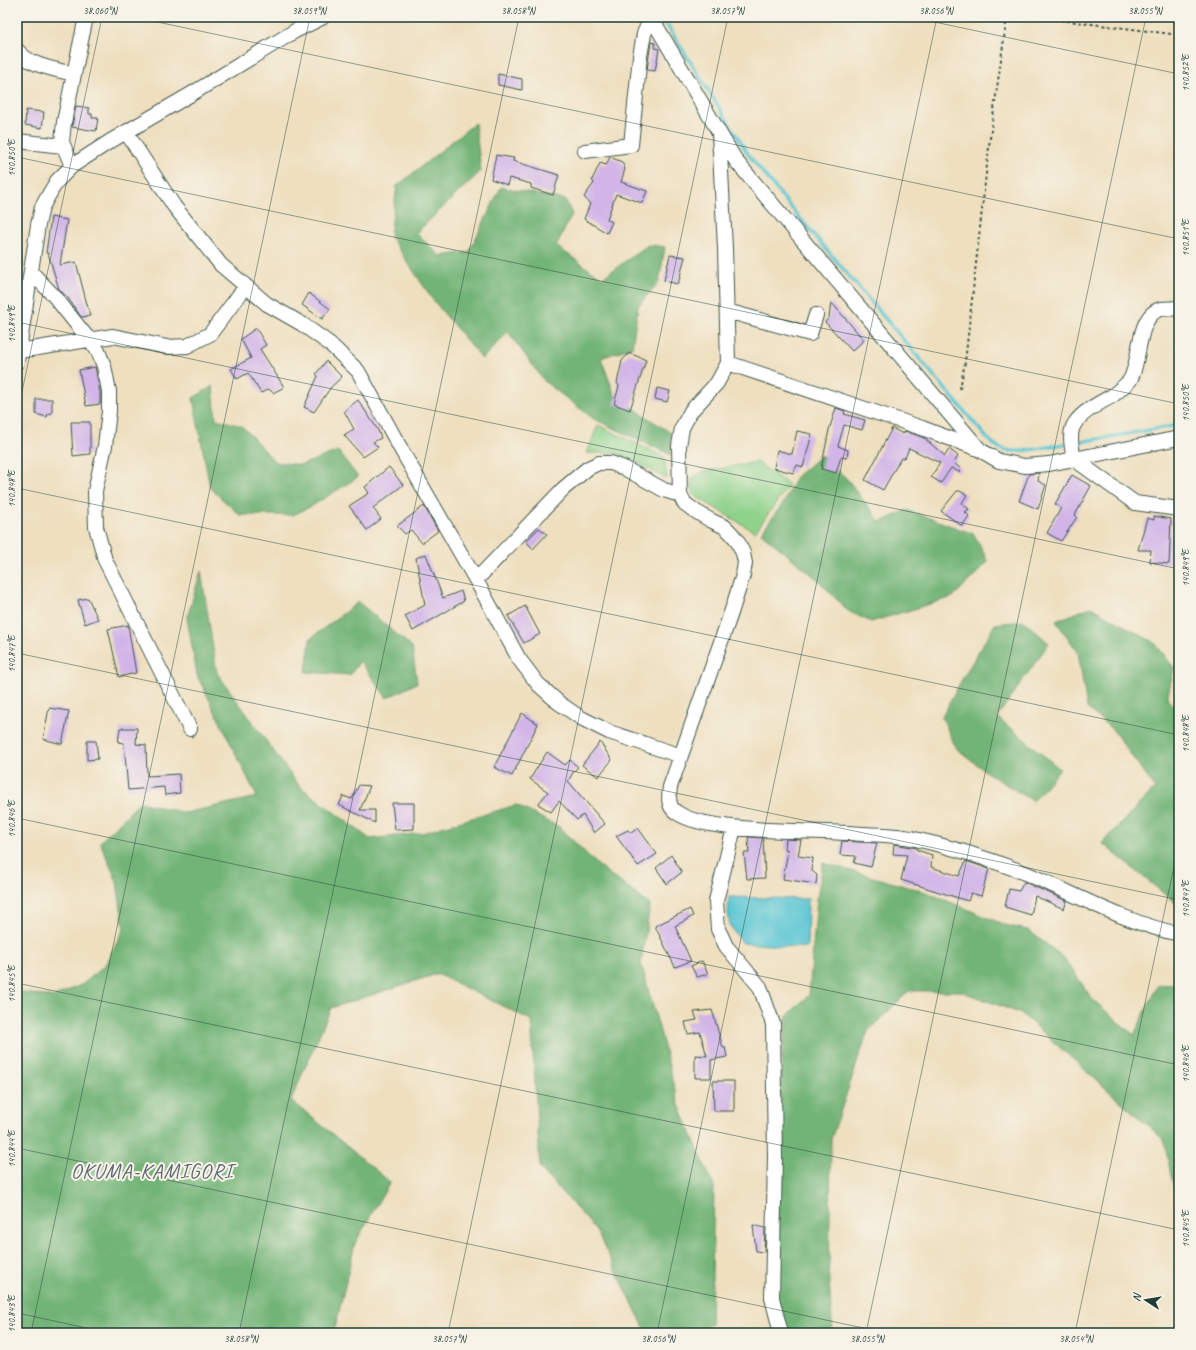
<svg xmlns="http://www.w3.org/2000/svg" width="1196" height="1350" font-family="Caveat,sans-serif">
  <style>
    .green { fill: #8ed28b; stroke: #568860 }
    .forest { fill: #72b477; stroke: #487856 }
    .water { fill: #5ac6d3; stroke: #3c8284 }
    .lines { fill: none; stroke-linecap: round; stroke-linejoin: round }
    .stream { stroke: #5ac6d3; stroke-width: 3.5 }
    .building { fill: #d1b5e8 }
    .minor-casing { stroke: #3e5549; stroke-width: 16 }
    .path { stroke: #3e5549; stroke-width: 2; stroke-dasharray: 3 3; stroke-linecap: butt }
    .minor { stroke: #fff; stroke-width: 14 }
    .ticks { fill: none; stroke: #1f3d34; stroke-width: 1; stroke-opacity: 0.45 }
    .labels { text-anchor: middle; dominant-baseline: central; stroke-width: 4; stroke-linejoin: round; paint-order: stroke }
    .quarter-label { font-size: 21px; letter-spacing: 1px; fill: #5d6773; stroke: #f7f3e8 }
    .neatline { fill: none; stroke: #1f3d34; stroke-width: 1.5 }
    .ticks-label { font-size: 10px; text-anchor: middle; fill: #1f3d34 }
  </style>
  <rect width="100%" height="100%" fill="#f7f3e8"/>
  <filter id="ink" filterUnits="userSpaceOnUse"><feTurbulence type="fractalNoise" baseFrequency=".025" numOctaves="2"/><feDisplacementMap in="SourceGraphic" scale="8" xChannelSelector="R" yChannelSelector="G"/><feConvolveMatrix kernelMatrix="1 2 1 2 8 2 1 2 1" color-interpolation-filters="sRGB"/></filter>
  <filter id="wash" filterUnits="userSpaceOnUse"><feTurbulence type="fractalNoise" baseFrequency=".012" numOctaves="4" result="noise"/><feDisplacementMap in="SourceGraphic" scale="16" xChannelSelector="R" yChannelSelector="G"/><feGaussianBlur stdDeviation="0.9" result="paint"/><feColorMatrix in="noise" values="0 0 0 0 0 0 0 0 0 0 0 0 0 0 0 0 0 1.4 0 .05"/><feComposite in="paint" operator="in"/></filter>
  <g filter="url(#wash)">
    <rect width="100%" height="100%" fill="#eedfbf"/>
    <path class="green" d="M 598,425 L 664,457 L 667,479 L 628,458 L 614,453 L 587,453 Z
      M 757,462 L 789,485 L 755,532 L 692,494 L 692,478 L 702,472 Z"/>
    <path class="forest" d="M 475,123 L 481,171 L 416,233 L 440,256 L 469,252 L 501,187 L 566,200 L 572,215 L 556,246 L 602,278 L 648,245 L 665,247 L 659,282 L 638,306 L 632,347 L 601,358 L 615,396 L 671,433 L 671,455 L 594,419 L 545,382 L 508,332 L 482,359 L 433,300 L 390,236 L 397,186 Z
      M 213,386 L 216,419 L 242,426 L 275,462 L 302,465 L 338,451 L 358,477 L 312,506 L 293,515 L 240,515 L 210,488 L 193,398 Z
      M 821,455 L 848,480 L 880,522 L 907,510 L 974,534 L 988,562 L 953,597 L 871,622 L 848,611 L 816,578 L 761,533 L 784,502 L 796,477 Z
      M 201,571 L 217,673 L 299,786 L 370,839 L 422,833 L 516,805 L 559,827 L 599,866 L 650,905 L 641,963 L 661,1035 L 679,1105 L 714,1187 L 711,1324 L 691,1333 L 647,1333 L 596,1230 L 540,1168 L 531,1020 L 437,974 L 331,1008 L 291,1100 L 390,1182 L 355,1243 L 334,1333 L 17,1333 L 17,992 L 54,997 L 83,984 L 105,965 L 124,929 L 117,882 L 100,842 L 140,802 L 185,813 L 257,797 L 197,675 L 187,618 Z
      M 358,602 L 412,647 L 417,683 L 387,698 L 360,661 L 350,675 L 306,672 L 310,639 Z
      M 1091,607 L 1155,643 L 1174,668 L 1167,699 L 1179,711 L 1179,906 L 1102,843 L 1155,788 L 1113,730 L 1087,708 L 1078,652 L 1056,621 Z
      M 1024,621 L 1049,643 L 997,717 L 1060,769 L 1033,801 L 989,774 L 956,748 L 942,717 L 960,683 L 995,624 Z
      M 823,863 L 926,892 L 1005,925 L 1028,930 L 1064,958 L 1093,1000 L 1134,1035 L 1158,985 L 1179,984 L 1179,1214 L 1164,1140 L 1022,1014 L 960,991 L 909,991 L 868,1031 L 831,1139 L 829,1281 L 833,1333 L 785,1333 L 775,1298 L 782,1056 L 787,1016 L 809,995 L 817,898 Z"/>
    <path class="water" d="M 729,897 L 808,899 L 807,948 L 743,943 C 728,926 727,921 729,897 Z"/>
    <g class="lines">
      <path class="stream" d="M 662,17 L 750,157 L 798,216 L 987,438 C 992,443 997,448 1005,450 C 1020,454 1049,446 1065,444
        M 1080,442 L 1179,425"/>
    </g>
    <g id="blocks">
      <path class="building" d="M 651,42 L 655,43 L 655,48 L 659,49 L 655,71 L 647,70 Z
        M 498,74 L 522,79 L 522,90 L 498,85 Z
        M 76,106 L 89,108 L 89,114 L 92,114 L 92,118 L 98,118 L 96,131 L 72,127 Z
        M 26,110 L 44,112 L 42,128 L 25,125 Z
        M 496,155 L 514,158 L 513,161 L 559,175 L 553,195 L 531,188 L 531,184 L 509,178 L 507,185 L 491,179 Z
        M 610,157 L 622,162 L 625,169 L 621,182 L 647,191 L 642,203 L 616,194 L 607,219 L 612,222 L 607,233 L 584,219 L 590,204 L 584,197 L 594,183 L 592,180 L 600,163 L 606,165 Z
        M 51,217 L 67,220 L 60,265 L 76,262 L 90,316 L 81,317 L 68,298 L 59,289 L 48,253 L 46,253 Z
        M 670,255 L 685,257 L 678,284 L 664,281 Z
        M 309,293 L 330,309 L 322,319 L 302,305 Z
        M 831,302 L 864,340 L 852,351 L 825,322 L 829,318 Z
        M 256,328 L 266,345 L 260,349 L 284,387 L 273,393 L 269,389 L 261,393 L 248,373 L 237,379 L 231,369 L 251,358 L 241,339 Z
        M 629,353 L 646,360 L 630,410 L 614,404 L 619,386 L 617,383 L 622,361 Z
        M 326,361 L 342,377 L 331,387 L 314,412 L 304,407 L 318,376 L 316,374 Z
        M 95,367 L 100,392 L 100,404 L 86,406 L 79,370 Z
        M 657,388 L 670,391 L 667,402 L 655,399 Z
        M 36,399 L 52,399 L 52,413 L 48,414 L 47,417 L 36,414 Z
        M 358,400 L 378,430 L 381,438 L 373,442 L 378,447 L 363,457 L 344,435 L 354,429 L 344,411 Z
        M 836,408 L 845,411 L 844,414 L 865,420 L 862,430 L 844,425 L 838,446 L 848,450 L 847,458 L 841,457 L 836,473 L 821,469 L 829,430 Z
        M 71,422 L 90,422 L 90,454 L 73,456 Z
        M 892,428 L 903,434 L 905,431 L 924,438 L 945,456 L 949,449 L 958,456 L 954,463 L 961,469 L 959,472 L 951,468 L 941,483 L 931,477 L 940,463 L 909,448 L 905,458 L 901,458 L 883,490 L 865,480 Z
        M 797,431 L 812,434 L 803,467 L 797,465 L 793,473 L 774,468 L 777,450 L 792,454 Z
        M 389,467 L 403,485 L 373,508 L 381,519 L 367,530 L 349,506 L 369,493 L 365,487 Z
        M 1039,473 L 1038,481 L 1046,485 L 1038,509 L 1019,501 L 1029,474 Z
        M 1072,475 L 1091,486 L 1075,515 L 1077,517 L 1061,541 L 1047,533 L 1061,508 L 1055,504 Z
        M 957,491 L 960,491 L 967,495 L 962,503 L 969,509 L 965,512 L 969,516 L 962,526 L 941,511 Z
        M 424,506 L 438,531 L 422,543 L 411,530 L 405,534 L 397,526 Z
        M 1154,516 L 1171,519 L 1169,564 L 1150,562 L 1151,550 L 1138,550 L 1147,518 L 1154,520 Z
        M 539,528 L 547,534 L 533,549 L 526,541 Z
        M 426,554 L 443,598 L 461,591 L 464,601 L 413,631 L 405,616 L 425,605 L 416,558 Z
        M 88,598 L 98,619 L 85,624 L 78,600 Z
        M 525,606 L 540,634 L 524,643 L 508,616 Z
        M 128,625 L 136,673 L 119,677 L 108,629 Z
        M 49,708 L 69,711 L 62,744 L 43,739 Z
        M 522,713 L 538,724 L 512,776 L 494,767 Z
        M 120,728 L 137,728 L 136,744 L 146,745 L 147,776 L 179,774 L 180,793 L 165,795 L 164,787 L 128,790 L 124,743 L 118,742 Z
        M 87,741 L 96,741 L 98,759 L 87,760 Z
        M 600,742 L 612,760 L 598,777 L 582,765 Z
        M 547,752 L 565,765 L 570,760 L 578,767 L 574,771 L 568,781 L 605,824 L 594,833 L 583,815 L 577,820 L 559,801 L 551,812 L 538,804 L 548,792 L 530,779 Z
        M 359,785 L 370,786 L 360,810 L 375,810 L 375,823 L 339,805 L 343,796 L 352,799 Z
        M 392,803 L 414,803 L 414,829 L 395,830 Z
        M 638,828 L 657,854 L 638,866 L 616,836 L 628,830 L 631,833 Z
        M 748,837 L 763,838 L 765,878 L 747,879 L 744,853 L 749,853 Z
        M 786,839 L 801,840 L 798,856 L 813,858 L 812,871 L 817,875 L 816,884 L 783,879 L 788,850 L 785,849 Z
        M 842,841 L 877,843 L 871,867 L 854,863 L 856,856 L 840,855 Z
        M 894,844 L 917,848 L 917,850 L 932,855 L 931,867 L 959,876 L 966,861 L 989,869 L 981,896 L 971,893 L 968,901 L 901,880 L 907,855 L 893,854 Z
        M 671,855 L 682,872 L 667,884 L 656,868 Z
        M 1024,882 L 1067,901 L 1064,909 L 1035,896 L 1031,915 L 1005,907 L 1009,889 L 1019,891 Z
        M 690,909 L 693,916 L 675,926 L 691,961 L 675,967 L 655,926 Z
        M 702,961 L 708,974 L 697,977 L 691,966 Z
        M 712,1010 L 723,1048 L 725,1047 L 727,1057 L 711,1060 L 711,1078 L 695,1078 L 695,1055 L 707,1056 L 700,1032 L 688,1034 L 685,1022 L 697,1020 L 694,1012 Z
        M 713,1081 L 734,1081 L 734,1111 L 714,1111 Z
        M 753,1225 L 765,1228 L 764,1252 L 756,1251 Z"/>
    </g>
  </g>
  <g filter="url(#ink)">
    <use href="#blocks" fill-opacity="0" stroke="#3e5549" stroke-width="1"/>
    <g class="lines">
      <defs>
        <path id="minor" d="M 651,17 L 736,161 L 980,450 L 999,461 L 1025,466 L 1049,464 L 1179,438
          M 17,50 C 29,66 55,69 73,74
          M 126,132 L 174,206 L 221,265 L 267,304 L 302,324 L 330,344 L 358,371 L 402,451 L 476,580 L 519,659 L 538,684 L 559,703 L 581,718 L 609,732 L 681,756
          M 719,133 L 725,248 L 728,363 L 717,383 L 691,411 L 682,428 L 679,446 L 680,495 L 684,503 L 695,511 L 710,520 L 725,527 L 731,533 L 737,540 L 743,553 L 745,563 L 743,575 L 731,613 L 670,787 C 669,796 667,806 676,812 C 687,820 703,823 716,825 C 765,833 815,830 864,834 C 880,835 899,835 915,839 C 952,847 989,859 1025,873 C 1076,894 1125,923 1179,934
          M 17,141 L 63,146
          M 585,151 L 631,145 L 640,56 L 644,34 L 651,17
          M 72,166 L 62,142 L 64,122 L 86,17
          M 32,273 L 55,297 L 98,351 L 104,366 L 109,391 L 109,411 L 105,446 L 95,491 L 96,527 L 105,560 L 190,729
          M 1179,308 C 1173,309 1166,308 1161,309 C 1136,315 1141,363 1130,380 C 1125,386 1118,391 1112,396 C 1101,402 1082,412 1075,423 C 1068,433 1072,448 1074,459 L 1135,503 L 1179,509
          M 727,311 L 810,334 L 816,315
          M 19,351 L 113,336 L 167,347 L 187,346 L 210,334 L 246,286
          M 17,362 L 38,225 L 42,207 L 51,191 L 57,181 L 72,166 L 109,142 L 193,93 L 295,31 L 323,17
          M 728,363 L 922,428 L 978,449
          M 476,580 L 563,489 L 588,468 L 599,463 L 611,463 L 624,468 L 664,490 L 680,495
          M 734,828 L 716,901 L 718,929 L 726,946 L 760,987 L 773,1024 L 775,1158 L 772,1298 L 781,1333"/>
      </defs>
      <use href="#minor" class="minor-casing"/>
      <path class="path" d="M 1037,17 L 1179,35
        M 960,389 L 965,362 L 990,138 L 1007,17"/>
      <use href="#minor" class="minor"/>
    </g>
  </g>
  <path class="ticks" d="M 134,17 L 1179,239M 911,17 L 1179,74M 17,157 L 1179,404M 17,322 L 1179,569M 17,415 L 102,17M 17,488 L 1179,735M 17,653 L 1179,900M 17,818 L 1179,1065M 17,983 L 1179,1230M 17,1148 L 887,1333M 17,1313 L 110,1333M 31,1333 L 310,17M 239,1333 L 519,17M 448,1333 L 728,17M 657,1333 L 937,17M 866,1333 L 1146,17M 1075,1333 L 1179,843"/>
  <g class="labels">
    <g class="quarter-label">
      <text x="152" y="1171">OKUMA-KAMIGORI</text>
    </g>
  </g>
  <rect width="1196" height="1350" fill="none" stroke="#f7f3e8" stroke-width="44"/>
  <g transform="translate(1146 1300) rotate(282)" stroke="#f7f3e8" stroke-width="3" paint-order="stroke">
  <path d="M0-3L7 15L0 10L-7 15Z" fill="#1f3d34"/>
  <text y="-6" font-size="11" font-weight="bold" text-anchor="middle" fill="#1f3d34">N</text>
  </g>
  <rect x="22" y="22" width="1152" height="1306" class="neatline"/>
  <g class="ticks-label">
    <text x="100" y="14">38.060°N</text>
    <text x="309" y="14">38.059°N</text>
    <text x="518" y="14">38.058°N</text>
    <text x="727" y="14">38.057°N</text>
    <text x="936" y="14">38.056°N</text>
    <text x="1145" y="14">38.055°N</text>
    <text transform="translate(1185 73) rotate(-90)" y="4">140.852°E</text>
    <text transform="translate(11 158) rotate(-90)" y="4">140.850°E</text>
    <text transform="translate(1185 238) rotate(-90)" y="4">140.851°E</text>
    <text transform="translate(11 324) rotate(-90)" y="4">140.849°E</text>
    <text transform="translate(1185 403) rotate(-90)" y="4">140.850°E</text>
    <text transform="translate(11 489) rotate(-90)" y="4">140.848°E</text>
    <text transform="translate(1185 568) rotate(-90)" y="4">140.849°E</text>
    <text transform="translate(11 654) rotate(-90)" y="4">140.847°E</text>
    <text transform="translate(1185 734) rotate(-90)" y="4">140.848°E</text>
    <text transform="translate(11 819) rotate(-90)" y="4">140.846°E</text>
    <text transform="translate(1185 899) rotate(-90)" y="4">140.847°E</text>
    <text transform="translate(11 984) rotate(-90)" y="4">140.845°E</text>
    <text transform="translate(1185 1064) rotate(-90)" y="4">140.846°E</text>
    <text transform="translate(11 1149) rotate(-90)" y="4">140.844°E</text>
    <text transform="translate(1185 1229) rotate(-90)" y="4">140.845°E</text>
    <text transform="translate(11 1314) rotate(-90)" y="4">140.843°E</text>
    <text x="241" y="1342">38.058°N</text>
    <text x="449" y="1342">38.057°N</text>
    <text x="658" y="1342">38.056°N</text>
    <text x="867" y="1342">38.055°N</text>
    <text x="1076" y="1342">38.054°N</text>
  </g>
</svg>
